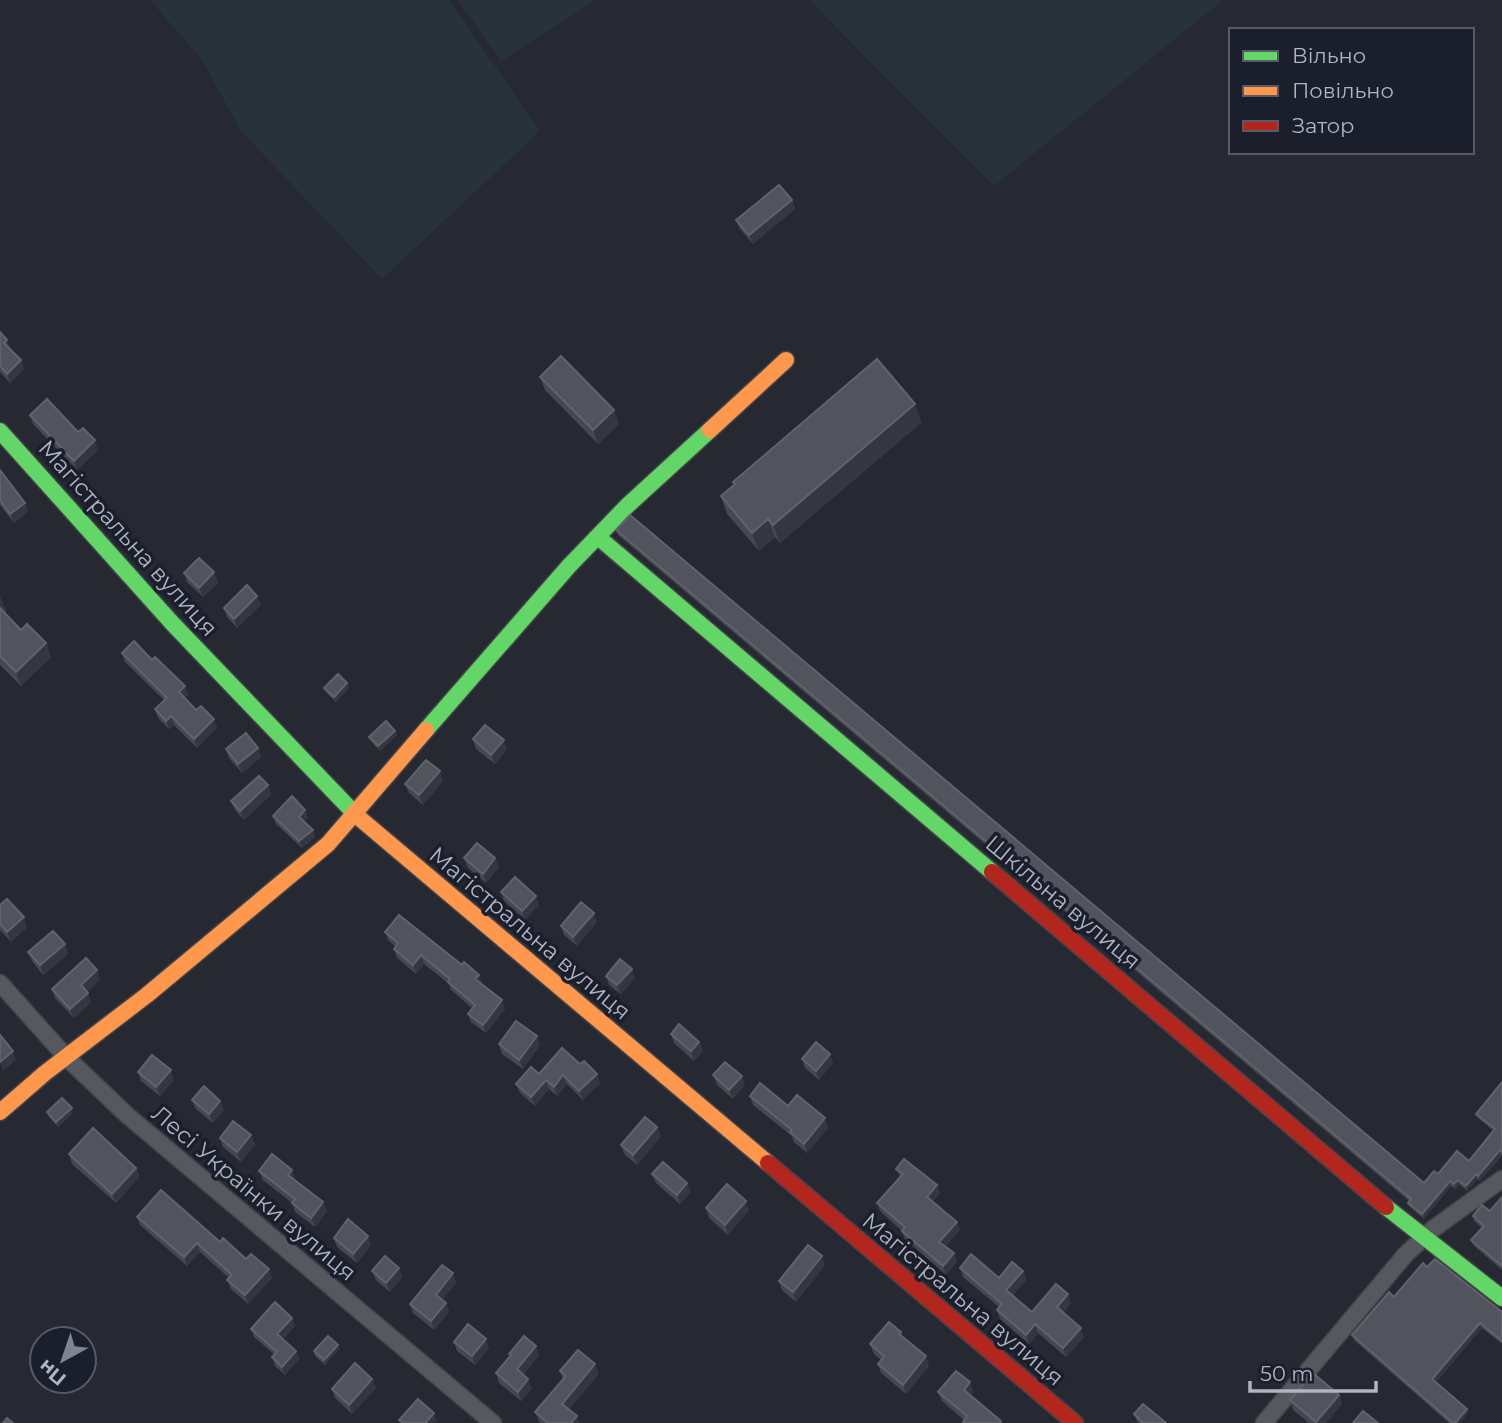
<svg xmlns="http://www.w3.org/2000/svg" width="1502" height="1423" font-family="Montserrat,sans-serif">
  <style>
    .green { fill: #273338 }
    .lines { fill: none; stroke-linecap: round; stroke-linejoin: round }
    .street-casing { stroke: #42444a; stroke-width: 19 }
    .fast-casing { stroke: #42444a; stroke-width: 19 }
    .slow-casing { stroke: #42444a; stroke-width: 19 }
    .jam-casing { stroke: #42444a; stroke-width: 19 }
    .street { stroke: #56585f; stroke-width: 16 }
    .fast { stroke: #63d668; stroke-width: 16 }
    .slow { stroke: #ff974d; stroke-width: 16 }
    .jam { stroke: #b3261e; stroke-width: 16 }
    .wall { fill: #464851 }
    .shaded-wall { fill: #34373f }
    .building { fill: #51545d; stroke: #60636d; stroke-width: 2 }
    .labels { text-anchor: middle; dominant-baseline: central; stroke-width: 7; stroke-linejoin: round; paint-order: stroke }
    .street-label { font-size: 23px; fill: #b0b4c3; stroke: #1b1f2b }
  </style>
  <rect width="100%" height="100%" fill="#262931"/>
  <path class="green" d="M 150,0 L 449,0 L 540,131 L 382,279 L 241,131 L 202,60 Z
    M 458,0 L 596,0 L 501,61 Z
    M 809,0 L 1223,0 L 994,186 Z"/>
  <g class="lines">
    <defs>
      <path id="street" d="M 0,983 L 67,1058 L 128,1116 L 493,1423
        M 1264,1423 L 1406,1254 L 1433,1229 L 1502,1179"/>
      <path id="fast" d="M 0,431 L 172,623 L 357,816
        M 598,537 L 992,872
        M 426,730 L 569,566 L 627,506 L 710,430
        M 1386,1207 L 1502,1298"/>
      <path id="slow" d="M 710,430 L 786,360
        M 357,816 L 768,1163
        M 0,1112 L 45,1073 L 147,995 L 328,844 L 426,730"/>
      <path id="jam" d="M 992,872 L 1386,1207
        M 768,1163 L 1075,1423"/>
    </defs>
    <use href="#street" class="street-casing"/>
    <use href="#fast" class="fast-casing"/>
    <use href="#slow" class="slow-casing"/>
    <use href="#jam" class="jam-casing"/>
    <use href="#street" class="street"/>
    <use href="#fast" class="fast"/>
    <use href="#slow" class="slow"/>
    <use href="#jam" class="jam"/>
  </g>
  <path class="wall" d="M 792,200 L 795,209 L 753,244 L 740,229 L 736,220 Z
    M 0,332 L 10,349 L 21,360 L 24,369 L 10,383 L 0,372 Z
    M 540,377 L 619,424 L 598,444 L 545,390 Z
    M 30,415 L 78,432 L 98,450 L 77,470 L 33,424 Z
    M 922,422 L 780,543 L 775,537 L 759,551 L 727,514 L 721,496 L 734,485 L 733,482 Z
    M 0,470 L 25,503 L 28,512 L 14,523 L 0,505 Z
    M 616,530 L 1424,1183 L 1438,1174 L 1469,1161 L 1494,1131 L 1478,1118 L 1476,1114 L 1502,1082 L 1502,1155 L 1480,1181 L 1477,1179 L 1467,1191 L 1459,1184 L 1456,1189 L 1451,1186 L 1424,1219 L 1410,1207 L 1408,1203 L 1409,1201 L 618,535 Z
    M 184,573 L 218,582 L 203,597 L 187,582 Z
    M 0,597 L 6,611 L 4,612 L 21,630 L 46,643 L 51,657 L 21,686 L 0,665 Z
    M 261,605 L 237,628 L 227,617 L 224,608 Z
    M 122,653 L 152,660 L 185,686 L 188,695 L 184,698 L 196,710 L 217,727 L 197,748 L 174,725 L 169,729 L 158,718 L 155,709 L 164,700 L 125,662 Z
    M 347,683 L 349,688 L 336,702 L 326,692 L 324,688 Z
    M 395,731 L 397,735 L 380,751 L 371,741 L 369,737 Z
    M 473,739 L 507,749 L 495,764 L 476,749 Z
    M 258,748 L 261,757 L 242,773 L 229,758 L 226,749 Z
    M 443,781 L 423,805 L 409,793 L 405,784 Z
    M 268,785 L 271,795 L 244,820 L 235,810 L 231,801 Z
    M 273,816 L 308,817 L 304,822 L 313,830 L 315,837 L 302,848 L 276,824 Z
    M 464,858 L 495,858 L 499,867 L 486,883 L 468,868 Z
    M 501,892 L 539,905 L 525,920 L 504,901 Z
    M 0,905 L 27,927 L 11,942 L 0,930 Z
    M 597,922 L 577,946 L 564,935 L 561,926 Z
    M 385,932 L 482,984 L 505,1009 L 486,1033 L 471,1022 L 468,1014 L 472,1008 L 451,990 L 449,984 L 424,964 L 416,974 L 397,958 L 394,949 L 396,947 L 388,940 Z
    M 65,944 L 68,954 L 43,975 L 32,961 L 28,952 Z
    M 606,976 L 635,978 L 621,994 L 609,985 Z
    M 100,979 L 87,992 L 91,1002 L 74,1018 L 55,998 L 52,989 Z
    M 671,1034 L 699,1042 L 703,1051 L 694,1061 L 674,1043 Z
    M 499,1044 L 540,1045 L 523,1069 L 502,1054 Z
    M 562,1048 L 600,1083 L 583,1100 L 567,1084 L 557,1096 L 549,1089 L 535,1106 L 520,1093 L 516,1084 L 539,1074 Z
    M 802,1059 L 833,1063 L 819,1080 L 805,1068 Z
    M 138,1072 L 174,1080 L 160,1096 L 141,1081 Z
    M 713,1075 L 745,1085 L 733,1099 L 717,1085 Z
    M 750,1096 L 788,1106 L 825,1118 L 828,1128 L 807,1153 L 794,1142 L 792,1136 L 753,1105 Z
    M 192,1100 L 224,1110 L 213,1123 L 196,1109 Z
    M 47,1112 L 73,1113 L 58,1127 L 49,1117 Z
    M 657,1127 L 661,1136 L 637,1165 L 625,1155 L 621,1145 Z
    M 251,1135 L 255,1145 L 241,1162 L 223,1147 L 220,1138 Z
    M 69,1154 L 136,1168 L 139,1177 L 116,1203 L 72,1164 Z
    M 896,1169 L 940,1193 L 933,1201 L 957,1222 L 960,1230 L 945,1247 L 954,1253 L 957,1262 L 946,1275 L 905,1239 L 902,1231 L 880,1211 L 877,1203 L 900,1177 Z
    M 292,1170 L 295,1180 L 327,1211 L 315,1227 L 295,1212 L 292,1203 L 263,1180 L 259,1171 Z
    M 652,1174 L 687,1183 L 691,1192 L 680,1204 L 656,1183 Z
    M 1502,1197 L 1502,1270 L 1473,1245 L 1471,1240 L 1482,1228 L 1474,1221 L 1473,1216 L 1490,1211 Z
    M 706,1208 L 749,1210 L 728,1235 L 709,1218 Z
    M 137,1217 L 220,1242 L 272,1278 L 248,1304 L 231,1289 L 227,1280 L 229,1278 L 200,1252 L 187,1266 L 140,1225 Z
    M 334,1238 L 371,1245 L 357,1263 L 337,1247 Z
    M 825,1265 L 796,1302 L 782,1290 L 779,1281 Z
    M 1427,1267 L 1502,1312 L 1502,1344 L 1482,1328 L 1436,1382 L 1467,1409 L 1468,1413 L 1460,1423 L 1449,1423 L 1354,1340 L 1352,1335 Z
    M 960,1268 L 999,1278 L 1023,1271 L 1026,1280 L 1013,1295 L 1032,1312 L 1071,1303 L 1063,1313 L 1084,1337 L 1066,1357 L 1038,1333 L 1029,1344 L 1000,1319 L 997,1310 L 999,1307 L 963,1277 Z
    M 372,1271 L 402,1277 L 390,1292 L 376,1280 Z
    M 453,1273 L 456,1283 L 442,1300 L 446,1303 L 449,1312 L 434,1330 L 413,1313 L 410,1304 Z
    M 292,1318 L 295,1326 L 283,1339 L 296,1351 L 299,1359 L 285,1375 L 275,1366 L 272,1357 L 275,1355 L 254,1337 L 251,1329 Z
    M 901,1332 L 903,1337 L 926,1356 L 929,1366 L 906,1394 L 881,1373 L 878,1364 L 881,1360 L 874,1354 L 870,1344 Z
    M 454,1342 L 489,1348 L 475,1365 L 457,1351 Z
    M 338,1345 L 339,1349 L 325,1365 L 315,1356 L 314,1351 Z
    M 536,1346 L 539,1355 L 523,1375 L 532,1388 L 521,1401 L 499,1383 L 496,1373 L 510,1356 L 509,1354 Z
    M 560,1371 L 599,1374 L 569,1409 L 577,1416 L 579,1423 L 541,1423 L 539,1421 L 535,1412 L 563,1380 Z
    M 372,1379 L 376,1388 L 352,1414 L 335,1398 L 332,1389 Z
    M 970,1382 L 973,1392 L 970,1395 L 1002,1423 L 963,1423 L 964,1420 L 942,1401 L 938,1392 Z
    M 1339,1395 L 1342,1404 L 1326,1423 L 1309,1423 L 1293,1410 L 1290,1400 Z
    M 1134,1414 L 1166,1423 L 1138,1423 Z"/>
  <path class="shaded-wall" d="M 792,200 L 795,209 L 753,244 L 749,235 Z
    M 7,340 L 11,349 L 4,343 Z
    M 21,360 L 24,369 L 10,383 L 7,374 Z
    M 915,404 L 922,422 L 780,543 L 773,525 Z
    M 614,410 L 619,424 L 598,444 L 593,430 Z
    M 95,440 L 98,450 L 77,470 L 74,461 Z
    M 25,503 L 28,512 L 14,523 L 10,514 Z
    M 768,519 L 775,537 L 759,551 L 752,533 Z
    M 214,572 L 218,582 L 203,597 L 199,588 Z
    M 257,596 L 261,605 L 237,628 L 234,619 Z
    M 0,597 L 6,611 L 0,616 Z
    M 46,643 L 51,657 L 21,686 L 16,672 Z
    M 347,683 L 349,688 L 336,702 L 334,697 Z
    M 185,686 L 188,695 L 182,701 L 179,692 Z
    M 171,716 L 174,725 L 169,729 L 166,721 Z
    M 214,719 L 217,727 L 197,748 L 194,739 Z
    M 395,731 L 397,735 L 380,751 L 378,746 Z
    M 504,740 L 507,749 L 495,764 L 491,755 Z
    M 258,748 L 261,757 L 242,773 L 238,764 Z
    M 440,771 L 443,781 L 423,805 L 419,795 Z
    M 268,785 L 271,795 L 244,820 L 240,811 Z
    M 305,810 L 308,817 L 302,825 L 299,817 Z
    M 313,830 L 315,837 L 302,848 L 299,841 Z
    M 495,858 L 499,867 L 486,883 L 483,874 Z
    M 536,896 L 539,905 L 525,920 L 522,911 Z
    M 594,913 L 597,922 L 577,946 L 573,937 Z
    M 24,917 L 27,927 L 11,942 L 7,932 Z
    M 65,944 L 68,954 L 43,975 L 40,965 Z
    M 421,955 L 424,964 L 416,974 L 413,965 Z
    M 632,969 L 635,978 L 621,994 L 617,985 Z
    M 97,970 L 100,979 L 84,994 L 81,985 Z
    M 479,975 L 482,984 L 479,988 L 475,979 Z
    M 88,993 L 91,1002 L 74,1018 L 70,1009 Z
    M 502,1000 L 505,1009 L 486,1033 L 483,1025 Z
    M 537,1036 L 540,1045 L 523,1069 L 519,1060 Z
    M 699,1042 L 703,1051 L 694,1061 L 691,1051 Z
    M 13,1051 L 16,1060 L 3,1071 L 0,1062 Z
    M 830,1054 L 833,1063 L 819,1080 L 816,1071 Z
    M 171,1070 L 174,1080 L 160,1096 L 156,1087 Z
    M 597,1074 L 600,1083 L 583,1100 L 579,1091 Z
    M 563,1075 L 567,1084 L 557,1096 L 554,1087 Z
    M 742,1076 L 745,1085 L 733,1099 L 729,1090 Z
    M 546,1080 L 549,1089 L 535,1106 L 531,1097 Z
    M 220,1101 L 224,1110 L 213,1123 L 209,1114 Z
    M 72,1108 L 73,1113 L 58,1127 L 56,1122 Z
    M 825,1118 L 828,1128 L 807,1153 L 804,1144 Z
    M 657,1127 L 661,1136 L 637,1165 L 633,1155 Z
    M 251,1135 L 255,1145 L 241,1162 L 237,1152 Z
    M 1500,1150 L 1501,1155 L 1480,1181 L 1478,1176 Z
    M 136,1168 L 139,1177 L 116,1203 L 112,1194 Z
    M 292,1170 L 295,1179 L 291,1184 L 288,1175 Z
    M 1476,1174 L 1477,1179 L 1467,1191 L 1466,1186 Z
    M 1458,1180 L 1459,1184 L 1456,1189 L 1454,1184 Z
    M 1450,1181 L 1451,1186 L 1424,1219 L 1422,1214 Z
    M 687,1183 L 691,1192 L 680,1204 L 677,1195 Z
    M 937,1185 L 940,1193 L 930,1205 L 927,1197 Z
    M 746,1201 L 749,1210 L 728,1235 L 725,1225 Z
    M 323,1202 L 327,1211 L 315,1227 L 311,1218 Z
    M 957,1222 L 960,1230 L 942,1250 L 939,1242 Z
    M 368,1236 L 371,1245 L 357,1263 L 353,1254 Z
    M 197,1243 L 200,1252 L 187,1266 L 184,1257 Z
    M 954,1253 L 957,1262 L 946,1275 L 943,1266 Z
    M 822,1256 L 825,1265 L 796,1302 L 793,1292 Z
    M 399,1268 L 402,1277 L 390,1292 L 386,1283 Z
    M 269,1269 L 272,1278 L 248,1304 L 245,1295 Z
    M 1023,1271 L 1026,1280 L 1010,1299 L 1006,1290 Z
    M 453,1273 L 456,1283 L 439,1304 L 436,1295 Z
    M 1068,1294 L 1071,1303 L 1060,1316 L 1057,1307 Z
    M 446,1303 L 449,1312 L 434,1330 L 431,1321 Z
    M 292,1318 L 295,1326 L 280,1342 L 277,1334 Z
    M 1480,1323 L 1482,1328 L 1434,1384 L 1432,1379 Z
    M 1035,1324 L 1038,1333 L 1029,1344 L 1026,1335 Z
    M 1081,1328 L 1084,1337 L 1066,1357 L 1063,1348 Z
    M 486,1339 L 489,1348 L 475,1365 L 472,1356 Z
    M 338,1345 L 339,1349 L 325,1365 L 324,1360 Z
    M 536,1346 L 539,1355 L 520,1378 L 517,1369 Z
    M 296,1351 L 299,1359 L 285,1375 L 282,1367 Z
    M 926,1356 L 929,1366 L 906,1394 L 903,1385 Z
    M 595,1364 L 599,1374 L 565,1413 L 562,1404 Z
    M 372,1379 L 376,1388 L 352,1414 L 349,1405 Z
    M 528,1379 L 532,1388 L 521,1401 L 518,1392 Z
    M 970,1382 L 973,1392 L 967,1399 L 964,1390 Z
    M 1339,1395 L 1342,1404 L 1326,1423 L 1316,1423 Z
    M 1467,1409 L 1468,1413 L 1460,1423 L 1455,1423 Z
    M 434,1413 L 437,1422 L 426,1423 L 426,1422 Z
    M 577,1416 L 579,1423 L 571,1423 Z"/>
  <path class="building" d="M 779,185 L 792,200 L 749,235 L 736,220 Z
    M 0,332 L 7,340 L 4,343 L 21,360 L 7,374 L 0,366 Z
    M 561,356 L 614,410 L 593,430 L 540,377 Z
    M 877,359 L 915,404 L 773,525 L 768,519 L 752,533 L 721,496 L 735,484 L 733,482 Z
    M 47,399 L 78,432 L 83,428 L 95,440 L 74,461 L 30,415 Z
    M 0,470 L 25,503 L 10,514 L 0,500 Z
    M 630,515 L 1424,1183 L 1434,1171 L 1438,1174 L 1457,1151 L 1469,1161 L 1495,1129 L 1476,1114 L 1502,1082 L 1502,1152 L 1500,1150 L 1478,1176 L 1476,1174 L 1466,1186 L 1458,1180 L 1454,1184 L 1450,1181 L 1422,1214 L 1408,1203 L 1411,1199 L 616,530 Z
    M 199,558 L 214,572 L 199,588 L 184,573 Z
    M 247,585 L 257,596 L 234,619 L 224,608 Z
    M 0,608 L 21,630 L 27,624 L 46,643 L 16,672 L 0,656 Z
    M 134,641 L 152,660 L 155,657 L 185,686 L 179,692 L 196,710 L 201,706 L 214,719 L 194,739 L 171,716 L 166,721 L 155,709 L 167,698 L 122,653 Z
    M 338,674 L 347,683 L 334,697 L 324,688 Z
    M 386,721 L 395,731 L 378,746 L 369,737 Z
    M 485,725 L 504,740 L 491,755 L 473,739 Z
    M 246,733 L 258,748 L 238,764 L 226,749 Z
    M 426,760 L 440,771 L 419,795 L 405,784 Z
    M 259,776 L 268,785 L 240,811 L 231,801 Z
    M 292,796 L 305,810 L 299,817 L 313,830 L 299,841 L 273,816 Z
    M 477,843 L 495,858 L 483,874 L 464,858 Z
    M 515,877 L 536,896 L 522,911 L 501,892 Z
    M 7,899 L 24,917 L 7,932 L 0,924 L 0,905 Z
    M 581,902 L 594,913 L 573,937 L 561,926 Z
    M 399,915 L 462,965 L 464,962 L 479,975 L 475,979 L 502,1000 L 483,1025 L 468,1014 L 475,1005 L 448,982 L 450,979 L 421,955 L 413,965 L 394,949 L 398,943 L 385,932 Z
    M 53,931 L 65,944 L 40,965 L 28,952 Z
    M 86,958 L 97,970 L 81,985 L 88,993 L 70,1009 L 52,989 Z
    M 620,959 L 632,969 L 617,985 L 606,976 Z
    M 516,1021 L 537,1036 L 519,1060 L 499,1044 Z
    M 679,1024 L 699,1042 L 691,1051 L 671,1034 Z
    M 0,1035 L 13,1051 L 0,1062 Z
    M 816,1042 L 830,1054 L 816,1071 L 802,1059 Z
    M 562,1048 L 580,1064 L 584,1061 L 597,1074 L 579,1091 L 563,1075 L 554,1087 L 546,1080 L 531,1097 L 516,1084 L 531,1067 L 539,1074 Z
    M 152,1055 L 171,1070 L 156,1087 L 138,1072 Z
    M 725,1062 L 742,1076 L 729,1090 L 713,1075 Z
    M 760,1083 L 788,1106 L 797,1095 L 825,1118 L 804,1144 L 790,1132 L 792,1130 L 750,1096 Z
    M 204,1086 L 220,1101 L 209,1114 L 192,1100 Z
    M 62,1098 L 72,1108 L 56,1122 L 47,1112 Z
    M 645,1117 L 657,1127 L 633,1155 L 621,1145 Z
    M 233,1121 L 251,1135 L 237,1152 L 220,1138 Z
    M 93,1128 L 136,1168 L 112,1194 L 69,1154 Z
    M 272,1154 L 292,1170 L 288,1175 L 323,1202 L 311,1218 L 292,1203 L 295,1199 L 259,1171 Z
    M 904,1159 L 937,1185 L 927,1197 L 957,1222 L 939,1242 L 954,1253 L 943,1266 L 902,1231 L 905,1227 L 877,1203 L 903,1174 L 896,1169 Z
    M 663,1162 L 687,1183 L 677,1195 L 652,1174 Z
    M 727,1184 L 746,1201 L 725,1225 L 706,1208 Z
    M 161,1190 L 220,1242 L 223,1238 L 246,1259 L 251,1254 L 269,1269 L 245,1295 L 227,1280 L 232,1275 L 197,1243 L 184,1257 L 137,1217 Z
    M 1502,1197 L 1502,1266 L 1471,1240 L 1484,1226 L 1473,1216 L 1482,1205 L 1490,1211 Z
    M 348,1219 L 368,1236 L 353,1254 L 334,1238 Z
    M 808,1245 L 822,1256 L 793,1292 L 779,1281 Z
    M 971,1254 L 999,1278 L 1012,1262 L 1023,1271 L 1006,1290 L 1032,1312 L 1056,1284 L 1068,1294 L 1057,1307 L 1081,1328 L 1063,1348 L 1035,1324 L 1026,1335 L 997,1310 L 1002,1304 L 960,1268 Z
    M 385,1256 L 399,1268 L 386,1283 L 372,1271 Z
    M 1435,1259 L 1502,1312 L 1502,1341 L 1480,1323 L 1432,1379 L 1467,1409 L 1455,1423 L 1453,1423 L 1352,1335 L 1389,1292 L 1394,1297 L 1423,1263 L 1427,1267 Z
    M 442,1265 L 453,1273 L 436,1295 L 446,1303 L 431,1321 L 410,1304 Z
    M 275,1302 L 292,1318 L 277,1334 L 296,1351 L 282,1367 L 272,1357 L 277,1352 L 251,1329 Z
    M 889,1322 L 901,1332 L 899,1334 L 926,1356 L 903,1385 L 878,1364 L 884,1356 L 870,1344 Z
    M 468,1324 L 486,1339 L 472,1356 L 454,1342 Z
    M 328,1336 L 338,1345 L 324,1360 L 314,1351 Z
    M 524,1336 L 536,1346 L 517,1369 L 528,1379 L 518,1392 L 496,1373 L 511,1355 L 509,1354 Z
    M 578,1350 L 595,1364 L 562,1404 L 577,1416 L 571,1423 L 548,1423 L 535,1412 L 566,1376 L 560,1371 Z
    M 355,1363 L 372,1379 L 349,1405 L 332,1389 Z
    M 956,1371 L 970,1382 L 964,1390 L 1001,1421 L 1000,1423 L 964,1423 L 963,1422 L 967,1416 L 938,1392 Z
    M 1313,1373 L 1339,1395 L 1316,1422 L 1290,1400 Z
    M 418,1399 L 434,1413 L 426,1422 L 427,1423 L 403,1423 L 399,1420 Z
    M 1143,1404 L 1166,1423 L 1143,1423 L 1134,1414 Z
    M 1363,1411 L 1378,1423 L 1353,1423 Z
    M 7,1418 L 13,1423 L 3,1423 Z"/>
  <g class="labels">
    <g class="street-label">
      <text transform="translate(128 538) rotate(48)">Магістральна вулиця</text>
      <text transform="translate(1063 902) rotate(40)">Шкільна вулиця</text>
      <text transform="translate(530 933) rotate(40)">Магістральна вулиця</text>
      <text transform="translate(254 1193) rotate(40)">Лесі Українки вулиця</text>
      <text transform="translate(963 1299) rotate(40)">Магістральна вулиця</text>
    </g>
  </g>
  <rect x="1229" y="28" width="245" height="126" fill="#1b1f2b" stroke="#575b68" stroke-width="2"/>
  <rect x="1243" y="51" width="35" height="10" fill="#63d668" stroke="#575b68" stroke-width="2"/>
  <text x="1292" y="63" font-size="21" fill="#b0b4c3">Вільно</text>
  <rect x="1243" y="86" width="35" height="10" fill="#ff974d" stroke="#575b68" stroke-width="2"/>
  <text x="1292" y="98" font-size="21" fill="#b0b4c3">Повільно</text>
  <rect x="1243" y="121" width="35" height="10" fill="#b3261e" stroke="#575b68" stroke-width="2"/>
  <text x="1292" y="133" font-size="21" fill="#b0b4c3">Затор</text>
  <g transform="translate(63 1360) rotate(220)"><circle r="33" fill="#1b1f2b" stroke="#575b68" stroke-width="2"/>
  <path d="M0-5L12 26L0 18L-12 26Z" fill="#808390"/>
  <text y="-10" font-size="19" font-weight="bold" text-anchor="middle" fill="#b0b4c3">Пн</text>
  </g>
  <path d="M1250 1381v10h126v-10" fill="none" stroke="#b0b4c3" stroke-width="3.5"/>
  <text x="1260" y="1381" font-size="21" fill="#b0b4c3" stroke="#1b1f2b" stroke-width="5" paint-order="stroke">50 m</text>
</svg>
